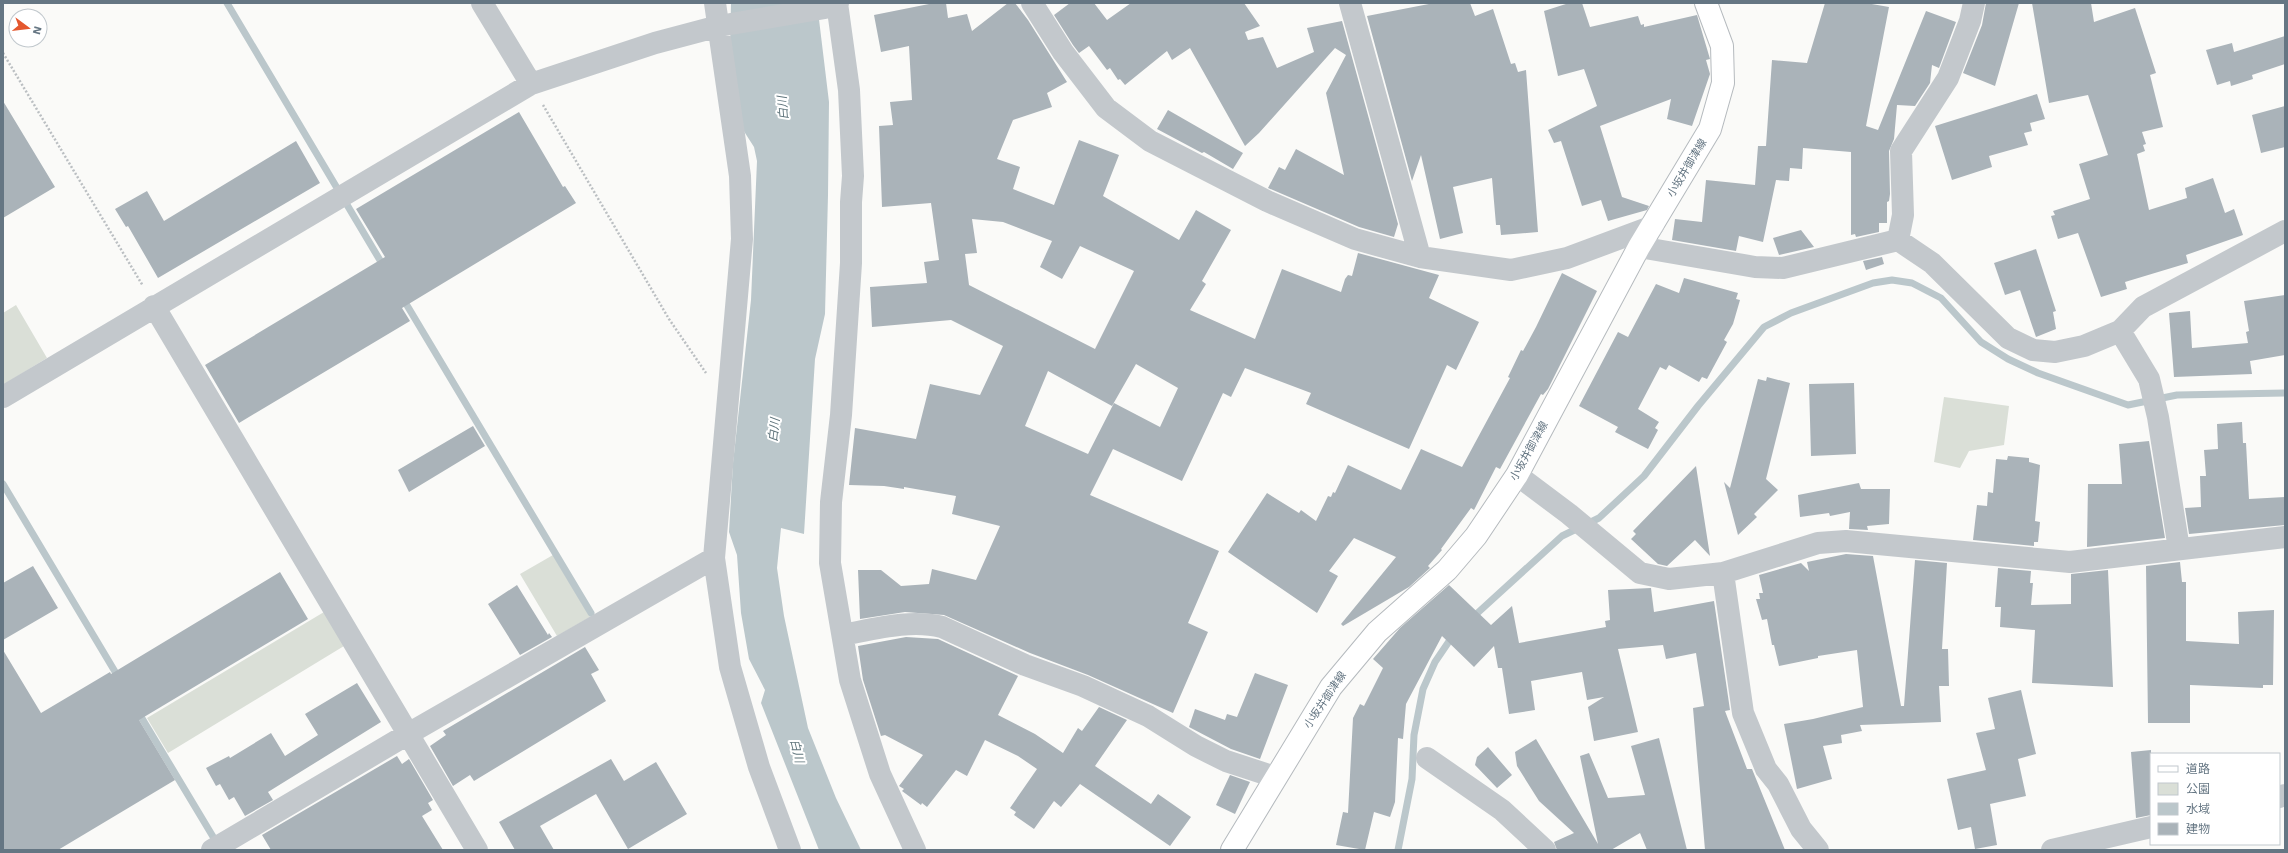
<svg xmlns="http://www.w3.org/2000/svg" width="2288" height="853" font-family="'Work Sans','Noto Sans JP',sans-serif">
  <style>
    .green { fill: #dadfd7 }
    .water { fill: #bbc7cb }
    .lines { fill: none; stroke-linecap: round; stroke-linejoin: round }
    .stream { stroke: #bbc7cb; stroke-width: 7 }
    .building { fill: #aab3b9; fill-rule: evenodd }
    .major-casing { stroke: #b5babe; stroke-width: 24 }
    .path { stroke: #bbbfc2; stroke-width: 2.5; stroke-dasharray: 2 2; stroke-linecap: butt }
    .minor { stroke: #c3c8cc; stroke-width: 22 }
    .major { stroke: #fff; stroke-width: 22 }
    .labels { text-anchor: middle; dominant-baseline: central; stroke-width: 4; stroke-linejoin: round; paint-order: stroke }
    .street-label { font-size: 11px; fill: #657683; stroke: #fff }
    .water-label { font-size: 12px; font-style: italic; fill: #60757c; stroke: #fff }
  </style>
  <rect width="100%" height="100%" fill="#fafaf8"/>
  <path class="green" d="M 16,305 L 47,358 L 3,385 L 3,313 Z
    M 1944,397 L 2009,406 L 2004,445 L 1969,451 L 1960,468 L 1934,462 Z
    M 553,555 L 590,617 L 557,636 L 520,574 Z
    M 324,612 L 344,646 L 168,753 L 147,718 Z"/>
  <path class="water" d="M 731,3 L 817,3 L 829,102 L 828,195 L 825,314 L 815,359 L 804,534 L 781,528 L 777,568 L 784,616 L 808,728 L 836,798 L 861,850 L 819,850 L 761,703 L 765,690 L 749,659 L 741,613 L 737,555 L 729,532 L 733,463 L 751,300 L 757,161 L 754,147 L 738,122 L 730,52 Z"/>
  <g class="lines">
    <path class="stream" d="M 227,3 L 384,267
      M 402,297 L 591,613
      M 3,484 L 120,680
      M 1472,618 L 1562,536 L 1599,518 L 1644,476 L 1698,406 L 1764,327 L 1791,313 L 1873,283 L 1892,280 L 1912,283 L 1941,298 L 1981,342 L 2008,359 L 2038,373 L 2128,405 L 2177,395 L 2285,393
      M 137,710 L 215,840
      M 1398,850 L 1412,779 L 1414,735 L 1423,689 L 1435,662 L 1454,634"/>
  </g>
  <path class="building" d="M 934,3 L 946,3 L 948,18 L 967,14 L 972,31 L 1008,3 L 1015,3 L 1028,20 L 1067,82 L 1047,93 L 1052,107 L 1013,120 L 997,159 L 1020,167 L 1013,189 L 1054,205 L 1079,140 L 1119,155 L 1103,196 L 1179,240 L 1196,210 L 1231,230 L 1202,281 L 1206,284 L 1190,310 L 1255,339 L 1282,269 L 1341,292 L 1345,279 L 1348,275 L 1352,276 L 1358,253 L 1439,275 L 1429,298 L 1479,322 L 1456,370 L 1447,365 L 1409,449 L 1306,404 L 1311,393 L 1245,368 L 1231,397 L 1223,393 L 1182,481 L 1113,449 L 1090,495 L 1219,551 L 1188,623 L 1208,632 L 1173,713 L 1088,675 L 1030,653 L 944,615 L 905,612 L 860,619 L 858,570 L 881,570 L 901,586 L 929,584 L 932,569 L 976,580 L 1000,526 L 952,514 L 956,496 L 904,487 L 904,489 L 884,486 L 849,485 L 855,428 L 916,439 L 930,384 L 980,395 L 1003,346 L 951,320 L 872,327 L 870,287 L 927,283 L 924,262 L 939,260 L 931,203 L 882,207 L 879,126 L 893,125 L 890,102 L 912,100 L 909,46 L 881,52 L 874,15 ZM 972,219 L 1003,222 L 1052,241 L 1040,267 L 1062,279 L 1080,246 L 1134,271 L 1095,349 L 969,285 L 965,254 L 977,253 ZM 1136,364 L 1178,388 L 1160,427 L 1114,403 L 1088,454 L 1025,426 L 1048,371 L 1112,406 Z
    M 1070,3 L 1094,3 L 1107,20 L 1131,3 L 1244,3 L 1260,26 L 1245,32 L 1248,40 L 1263,37 L 1277,68 L 1314,52 L 1307,28 L 1342,21 L 1398,224 L 1394,237 L 1359,227 L 1268,188 L 1279,167 L 1285,170 L 1296,149 L 1344,175 L 1326,93 L 1346,55 L 1335,48 L 1259,133 L 1245,146 L 1190,48 L 1172,60 L 1167,51 L 1125,85 L 1120,79 L 1118,80 L 1110,68 L 1107,70 L 1089,46 L 1079,53 L 1073,45 L 1054,15 Z
    M 1434,3 L 1470,3 L 1475,16 L 1493,9 L 1511,64 L 1515,63 L 1518,72 L 1526,70 L 1538,232 L 1501,235 L 1500,225 L 1496,225 L 1492,178 L 1453,187 L 1463,233 L 1440,239 L 1421,155 L 1412,181 L 1367,16 Z
    M 1569,3 L 1582,3 L 1590,27 L 1638,16 L 1641,25 L 1644,24 L 1644,27 L 1697,15 L 1710,59 L 1706,60 L 1710,74 L 1692,126 L 1667,119 L 1671,99 L 1600,126 L 1622,197 L 1649,206 L 1647,210 L 1608,221 L 1601,200 L 1582,206 L 1561,141 L 1554,143 L 1548,130 L 1597,106 L 1584,69 L 1558,76 L 1544,11 Z
    M 1825,3 L 1866,3 L 1889,7 L 1866,126 L 1878,130 L 1926,11 L 1956,22 L 1939,68 L 1932,65 L 1930,83 L 1915,106 L 1897,105 L 1894,139 L 1889,151 L 1890,194 L 1889,201 L 1887,202 L 1887,223 L 1879,223 L 1879,232 L 1856,237 L 1855,234 L 1851,235 L 1851,152 L 1803,148 L 1802,169 L 1790,168 L 1789,181 L 1776,180 L 1763,242 L 1739,236 L 1736,251 L 1672,240 L 1675,219 L 1702,222 L 1706,180 L 1755,185 L 1758,146 L 1766,146 L 1772,60 L 1807,63 Z
    M 1986,3 L 2019,3 L 1995,86 L 1963,73 L 1982,25 Z
    M 2032,3 L 2091,3 L 2094,22 L 2135,8 L 2156,73 L 2150,75 L 2163,127 L 2142,132 L 2146,144 L 2143,145 L 2145,151 L 2137,154 L 2149,210 L 2187,198 L 2185,188 L 2213,178 L 2225,213 L 2234,209 L 2243,235 L 2186,255 L 2188,263 L 2125,282 L 2127,289 L 2101,297 L 2078,233 L 2058,239 L 2051,216 L 2055,215 L 2053,211 L 2090,199 L 2079,164 L 2108,155 L 2088,95 L 2049,103 Z
    M 2285,36 L 2285,64 L 2252,75 L 2253,79 L 2231,86 L 2230,81 L 2217,85 L 2206,50 L 2232,43 L 2234,52 Z
    M 2037,94 L 2045,119 L 2030,123 L 2032,131 L 2024,133 L 2028,145 L 1989,156 L 1992,167 L 1952,180 L 1935,126 Z
    M 3,101 L 55,187 L 3,218 Z
    M 2285,106 L 2285,147 L 2261,153 L 2252,115 Z
    M 1168,110 L 1243,153 L 1233,169 L 1204,152 L 1202,153 L 1157,129 Z
    M 519,112 L 563,187 L 565,186 L 576,203 L 402,308 L 410,321 L 239,423 L 205,365 L 385,257 L 356,209 Z
    M 296,141 L 320,183 L 158,278 L 128,226 L 126,227 L 115,209 L 147,191 L 164,221 Z
    M 1801,230 L 1814,247 L 1779,255 L 1773,238 Z
    M 2036,249 L 2056,311 L 2053,312 L 2056,329 L 2036,337 L 2020,290 L 2005,295 L 1994,263 Z
    M 1882,257 L 1884,264 L 1866,270 L 1863,261 Z
    M 1562,273 L 1597,291 L 1548,389 L 1543,395 L 1541,394 L 1500,469 L 1496,467 L 1474,510 L 1471,508 L 1441,549 L 1442,550 L 1428,566 L 1430,568 L 1409,587 L 1343,626 L 1341,624 L 1396,557 L 1354,538 L 1329,571 L 1338,576 L 1317,613 L 1228,552 L 1267,493 L 1299,513 L 1301,510 L 1316,521 L 1328,496 L 1331,497 L 1333,492 L 1335,493 L 1348,465 L 1401,490 L 1421,449 L 1462,467 L 1510,378 L 1508,377 L 1521,350 L 1523,351 L 1536,327 Z
    M 1684,278 L 1738,293 L 1736,299 L 1740,300 L 1733,324 L 1724,340 L 1727,342 L 1707,379 L 1702,377 L 1699,382 L 1669,365 L 1666,370 L 1660,367 L 1638,409 L 1659,422 L 1655,428 L 1658,430 L 1648,449 L 1615,432 L 1618,427 L 1579,406 L 1618,332 L 1628,337 L 1656,284 L 1679,293 Z
    M 2285,295 L 2285,355 L 2250,361 L 2252,374 L 2174,377 L 2169,313 L 2190,311 L 2192,348 L 2248,343 L 2246,332 L 2249,331 L 2244,301 Z
    M 1767,377 L 1790,383 L 1766,479 L 1778,490 L 1754,514 L 1757,517 L 1738,535 L 1724,482 L 1730,488 L 1758,379 L 1766,381 Z
    M 1854,383 L 1856,454 L 1811,456 L 1809,384 Z
    M 2242,422 L 2243,443 L 2246,443 L 2249,499 L 2285,497 L 2285,525 L 2189,534 L 2185,508 L 2201,507 L 2200,476 L 2206,476 L 2204,450 L 2218,449 L 2217,424 Z
    M 473,426 L 485,446 L 409,492 L 398,470 Z
    M 2149,441 L 2165,538 L 2087,547 L 2088,484 L 2122,484 L 2119,444 Z
    M 2008,456 L 2029,458 L 2029,462 L 2040,465 L 2035,521 L 2040,522 L 2038,542 L 2034,542 L 2034,546 L 1973,540 L 1977,505 L 1987,506 L 1988,492 L 1993,493 L 1996,459 L 2007,460 Z
    M 1696,466 L 1710,556 L 1695,540 L 1667,566 L 1658,564 L 1631,539 L 1636,534 L 1633,531 Z
    M 1859,483 L 1861,489 L 1890,489 L 1889,524 L 1867,526 L 1868,530 L 1849,529 L 1850,512 L 1830,516 L 1829,513 L 1800,517 L 1798,495 Z
    M 1846,554 L 1873,556 L 1901,706 L 1904,706 L 1915,560 L 1947,563 L 1942,649 L 1948,649 L 1949,686 L 1939,686 L 1941,722 L 1860,725 L 1862,731 L 1841,735 L 1842,743 L 1823,746 L 1832,779 L 1797,789 L 1784,724 L 1813,719 L 1863,707 L 1857,650 L 1818,656 L 1818,658 L 1779,666 L 1774,645 L 1772,645 L 1767,619 L 1762,620 L 1756,599 L 1760,599 L 1759,593 L 1763,593 L 1759,575 L 1801,563 L 1809,571 L 1807,562 Z
    M 2180,562 L 2182,582 L 2186,582 L 2186,641 L 2239,644 L 2238,612 L 2274,610 L 2273,685 L 2263,685 L 2263,688 L 2190,685 L 2190,723 L 2148,723 L 2146,566 Z
    M 33,566 L 58,608 L 3,640 L 3,583 Z
    M 1998,568 L 2031,571 L 2030,583 L 2033,583 L 2031,605 L 2071,604 L 2071,574 L 2108,570 L 2113,687 L 2032,683 L 2035,630 L 2000,627 L 2001,607 L 1995,607 Z
    M 280,572 L 308,619 L 139,720 L 175,780 L 58,850 L 3,850 L 3,650 L 41,713 L 110,672 L 111,674 Z
    M 517,585 L 548,635 L 549,633 L 552,637 L 520,655 L 488,604 Z
    M 1449,585 L 1491,625 L 1512,606 L 1519,643 L 1606,627 L 1605,621 L 1610,620 L 1608,590 L 1651,588 L 1654,612 L 1714,601 L 1730,710 L 1725,711 L 1747,769 L 1752,769 L 1785,850 L 1705,850 L 1693,708 L 1704,706 L 1696,653 L 1666,659 L 1663,645 L 1618,649 L 1638,732 L 1594,741 L 1588,707 L 1604,697 L 1587,700 L 1582,672 L 1531,681 L 1535,710 L 1509,714 L 1502,668 L 1498,668 L 1494,646 L 1474,667 L 1442,636 L 1406,704 L 1403,739 L 1398,738 L 1395,802 L 1390,817 L 1374,812 L 1365,850 L 1336,845 L 1343,812 L 1348,813 L 1353,718 L 1360,704 L 1364,706 L 1383,668 L 1373,659 L 1400,628 Z
    M 906,637 L 938,639 L 1018,676 L 998,715 L 1035,734 L 1063,753 L 1078,728 L 1082,731 L 1099,707 L 1127,720 L 1095,766 L 1151,804 L 1158,794 L 1191,817 L 1170,846 L 1080,784 L 1061,807 L 1054,801 L 1034,829 L 1014,815 L 1016,812 L 1010,808 L 1037,769 L 1018,756 L 985,740 L 967,776 L 956,770 L 927,807 L 922,803 L 921,805 L 902,791 L 904,789 L 899,786 L 923,755 L 885,735 L 881,736 L 863,680 L 858,646 Z
    M 585,647 L 599,670 L 591,674 L 606,701 L 474,781 L 470,775 L 453,786 L 430,746 L 446,735 L 443,731 Z
    M 1255,673 L 1288,685 L 1260,759 L 1231,749 L 1189,727 L 1195,709 L 1225,720 L 1227,714 L 1237,717 Z
    M 357,683 L 381,722 L 268,792 L 273,800 L 245,816 L 234,797 L 229,800 L 220,784 L 216,786 L 206,768 L 229,756 L 230,758 L 271,733 L 285,756 L 318,735 L 305,714 Z
    M 2021,690 L 2036,754 L 2018,759 L 2026,796 L 1990,804 L 1997,845 L 1975,849 L 1971,827 L 1958,830 L 1947,779 L 1986,770 L 1976,733 L 1995,729 L 1988,698 Z
    M 1659,738 L 1687,850 L 1647,850 L 1640,833 L 1611,850 L 1557,850 L 1554,842 L 1574,833 L 1539,801 L 1517,766 L 1515,752 L 1536,739 L 1598,844 L 1580,756 L 1589,753 L 1608,798 L 1645,795 L 1631,746 Z
    M 1488,747 L 1512,775 L 1497,788 L 1475,765 L 1477,757 Z
    M 2151,750 L 2151,815 L 2136,818 L 2131,752 Z
    M 397,756 L 402,764 L 409,759 L 433,800 L 428,803 L 432,810 L 422,816 L 443,850 L 271,850 L 262,835 Z
    M 611,759 L 624,781 L 656,762 L 687,814 L 628,849 L 596,794 L 540,826 L 554,850 L 515,850 L 499,822 Z
    M 1230,775 L 1250,782 L 1235,814 L 1216,805 Z"/>
  <g class="lines">
    <defs>
      <path id="major" d="M 1232,850 L 1331,687 L 1377,632 L 1447,570 L 1476,536 L 1517,475 L 1639,247 L 1710,129 L 1723,83 L 1722,46 L 1706,3"/>
    </defs>
    <use href="#major" class="major-casing"/>
    <path class="path" d="M 3,53 L 143,286
      M 543,105 L 669,319 L 706,373"/>
    <path class="minor" d="M 482,3 L 531,84
      M 715,3 L 740,176 L 742,239 L 714,558 L 730,667 L 759,767 L 790,850
      M 837,3 L 849,90 L 853,176 L 851,202 L 851,263 L 841,415 L 831,502 L 830,563 L 850,680 L 880,774 L 915,850
      M 1032,3 L 1063,52 L 1106,108 L 1150,141 L 1267,201 L 1355,239 L 1420,257 L 1511,270 L 1567,258 L 1653,226
      M 1350,3 L 1420,257
      M 1898,240 L 1903,215 L 1901,151 L 1948,78 L 1970,21 L 1974,3
      M 1639,247 L 1755,267 L 1783,268 L 1898,240 L 1932,263 L 2008,338 L 2033,350 L 2055,352 L 2084,346 L 2120,331 L 2143,307 L 2285,231
      M 154,306 L 477,850
      M 2120,331 L 2149,379 L 2158,417 L 2179,549
      M 3,397 L 531,84 L 655,43 L 719,26 L 825,8 L 838,3
      M 1517,475 L 1569,514 L 1640,573 L 1669,579 L 1723,573 L 1818,543 L 1846,541 L 2070,562 L 2285,537
      M 1723,573 L 1743,713 L 1766,769 L 1778,784 L 1801,829 L 1818,850
      M 843,635 C 875,629 910,619 942,627 L 1025,665 L 1083,686 L 1148,716 L 1196,746 L 1226,761 L 1275,777
      M 1427,758 L 1502,810 L 1545,850
      M 2279,797 L 2285,795
      M 212,850 L 408,734 L 714,558
      M 2052,850 L 2151,827"/>
    <use href="#major" class="major"/>
  </g>
  <g class="labels">
    <g class="street-label">
      <text transform="translate(1687 168) rotate(-59)">小坂井御津線</text>
      <text transform="translate(1529 451) rotate(-61)">小坂井御津線</text>
      <text transform="translate(1325 700) rotate(-56)">小坂井御津線</text>
    </g>
    <g class="water-label">
      <text transform="translate(783 108) rotate(-95)">白川</text>
      <text transform="translate(774 430) rotate(-84)">白川</text>
      <text transform="translate(797 751) rotate(76)">白川</text>
    </g>
  </g>
  <rect width="2288" height="853" fill="none" stroke="#657683" stroke-width="8"/>
  <rect x="2150" y="753" width="130" height="92" fill="#ffffff" stroke="#c1c8cd"/>
  <rect x="2158" y="766" width="20" height="6" fill="#ffffff" stroke="#c1c8cd"/>
  <text x="2186" y="773" font-size="12" fill="#657683">道路</text>
  <rect x="2158" y="783" width="20" height="12" fill="#dadfd7" stroke="#c1c8cd"/>
  <text x="2186" y="793" font-size="12" fill="#657683">公園</text>
  <rect x="2158" y="803" width="20" height="12" fill="#bbc7cb" stroke="#c1c8cd"/>
  <text x="2186" y="813" font-size="12" fill="#657683">水域</text>
  <rect x="2158" y="823" width="20" height="12" fill="#aab3b9" stroke="#c1c8cd"/>
  <text x="2186" y="833" font-size="12" fill="#657683">建物</text>
  <g transform="translate(28 28) rotate(105)"><circle r="19" fill="#ffffff" stroke="#c1c8cd"/>
  <path d="M0-3L7 15L0 10L-7 15Z" fill="#e4572e"/>
  <text y="-6" font-size="11" font-weight="bold" text-anchor="middle" fill="#657683">N</text>
  </g>
</svg>
